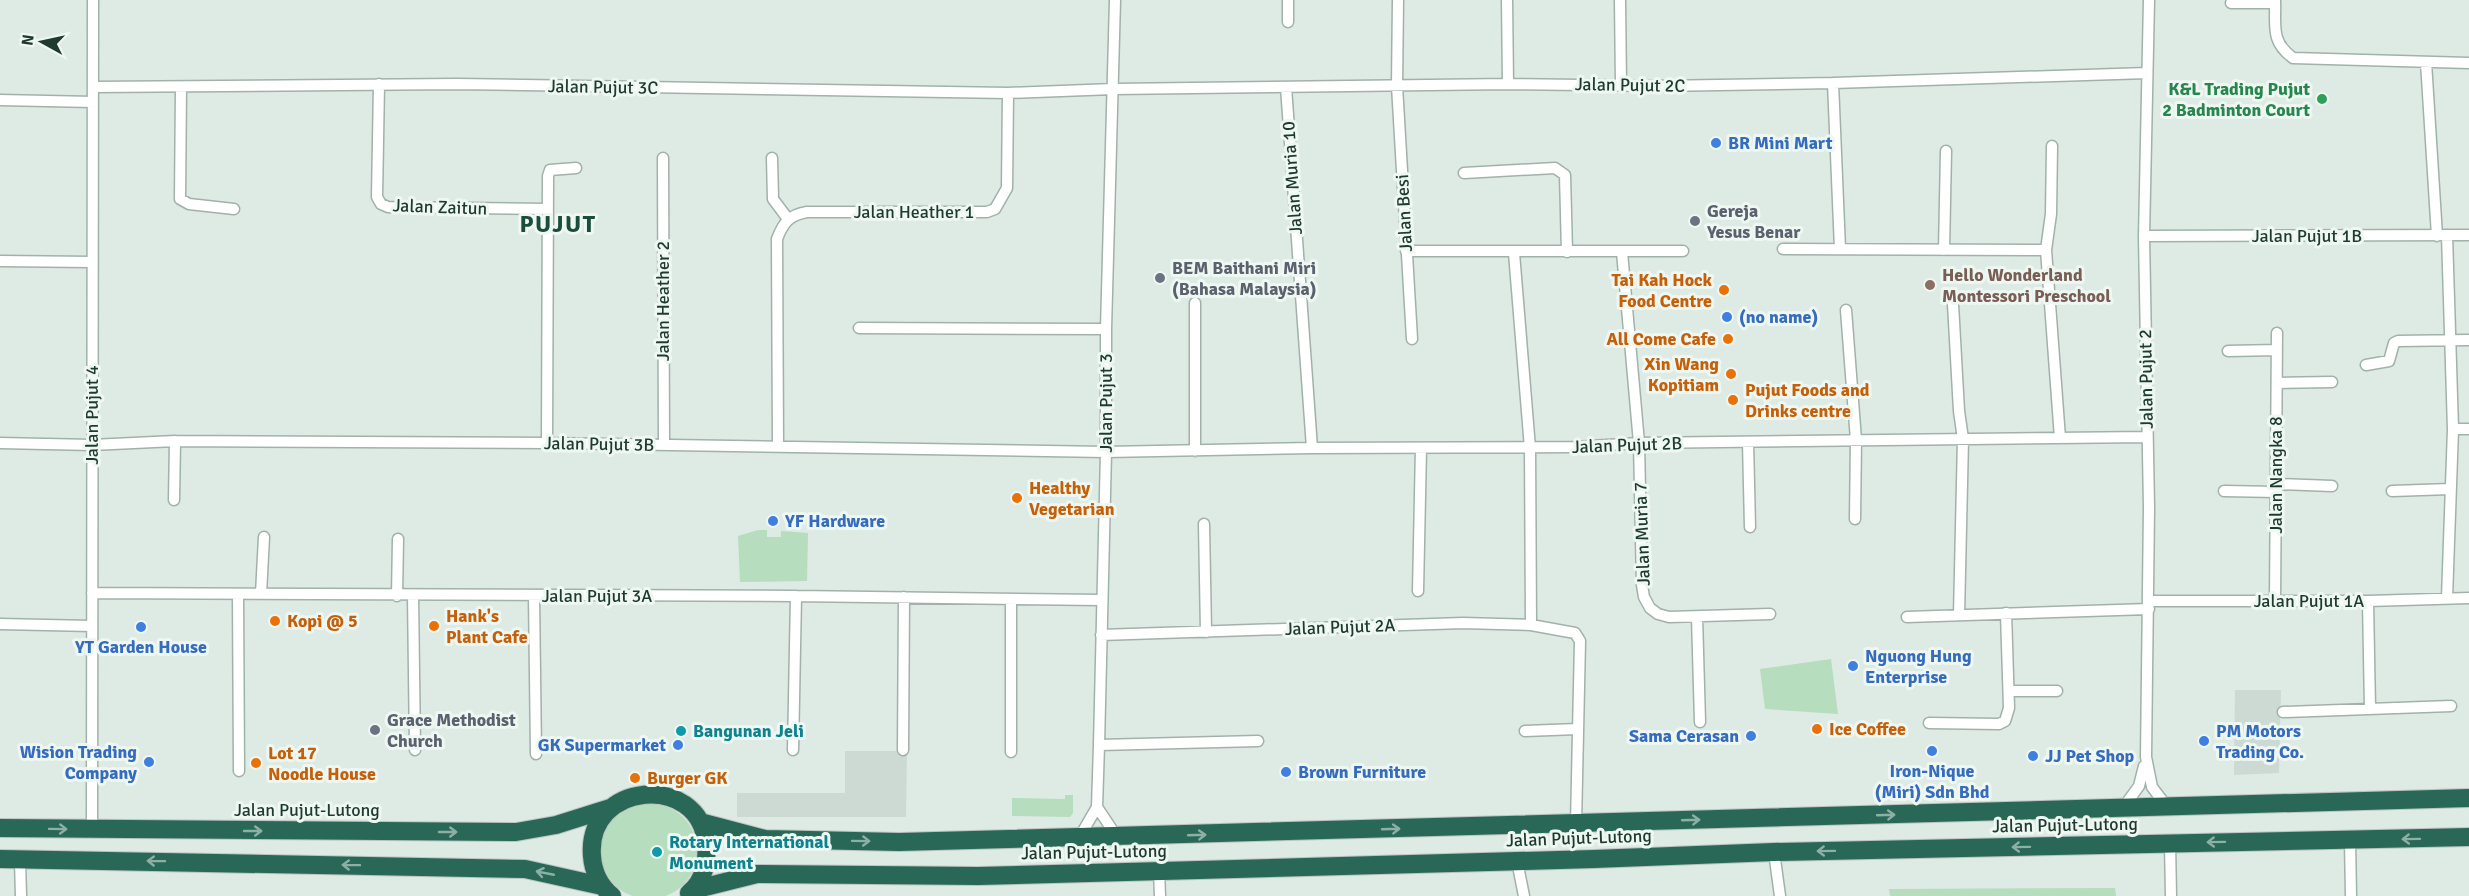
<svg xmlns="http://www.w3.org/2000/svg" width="2469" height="896" font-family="Signika,sans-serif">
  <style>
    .built { fill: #ccdad3 }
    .green { fill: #b5ddbe }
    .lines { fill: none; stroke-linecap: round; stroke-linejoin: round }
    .street-casing { stroke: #a1b2ab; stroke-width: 13 }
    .highway-casing { stroke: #bcc4c1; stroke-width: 20 }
    .street { stroke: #fff; stroke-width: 10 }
    .highway { stroke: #296857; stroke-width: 18 }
    .oneway { stroke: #8cb0a4 }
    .leisure-dot { fill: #2e9e5b; stroke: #eef7f2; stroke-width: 2 }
    .shop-dot { fill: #3f7fe0; stroke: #eef7f2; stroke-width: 2 }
    .worship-dot { fill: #6b7280; stroke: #eef7f2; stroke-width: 2 }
    .education-dot { fill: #8d6e63; stroke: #eef7f2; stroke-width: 2 }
    .food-dot { fill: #e8710a; stroke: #eef7f2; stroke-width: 2 }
    .culture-dot { fill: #0f9aa8; stroke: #eef7f2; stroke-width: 2 }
    .labels { text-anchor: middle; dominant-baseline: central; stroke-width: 6; stroke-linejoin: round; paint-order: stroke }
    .street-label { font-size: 18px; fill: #1f3b31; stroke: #eef7f2 }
    .leisure-label { font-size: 18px; font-weight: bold; fill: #27864d; stroke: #eef7f2; text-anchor: end }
    .shop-label { font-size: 18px; font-weight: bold; fill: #366cbe; stroke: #eef7f2; text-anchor: start }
    .worship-label { font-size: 18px; font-weight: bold; fill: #5b616d; stroke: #eef7f2; text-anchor: start }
    .education-label { font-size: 18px; font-weight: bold; fill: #785e54; stroke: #eef7f2; text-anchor: start }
    .food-label { font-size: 18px; font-weight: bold; fill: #c56008; stroke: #eef7f2; text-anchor: start }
    .culture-label { font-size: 18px; font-weight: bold; fill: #0d838f; stroke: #eef7f2; text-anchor: start }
    .district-label { font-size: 24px; font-weight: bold; letter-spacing: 1.5px; fill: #1a4d3e; stroke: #eef7f2 }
  </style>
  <rect width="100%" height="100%" fill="#deeae4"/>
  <path class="built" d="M 2235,690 L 2281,690 L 2279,773 L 2234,775 Z
    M 845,751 L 907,751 L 906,817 L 737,817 L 737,793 L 845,793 Z"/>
  <path class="green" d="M 758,530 L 767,530 L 767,537 L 781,537 L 781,531 L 808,533 L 807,581 L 740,582 L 738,536 Z
    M 1831,659 L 1838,714 L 1765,709 L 1760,669 Z
    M 1065,795 L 1073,795 L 1073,813 L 1070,817 L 1012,816 L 1012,798 L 1065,799 Z
    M601 851a48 48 0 1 1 96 0a48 48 0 1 1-96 0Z
    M 2115,888 L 2116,896 L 1890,896 L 1889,889 Z"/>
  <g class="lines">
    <defs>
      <path id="street" d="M 1288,0 L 1288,22
        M 1398,0 L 1397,86 L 1412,339
        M 1507,0 L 1508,84
        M 1620,0 L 1621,85
        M 2149,0 L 2144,236 L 2149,507 L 2146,757 L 2152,787 L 2168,808
        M 2275,0 C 2276,26 2270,41 2293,58 L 2469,63
        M 2231,3 L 2275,3
        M 2426,62 L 2437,236
        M 1833,83 L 1840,249
        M 379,84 L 377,197 L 381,204 L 388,207 L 547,209
        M 93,87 L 457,84 L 1008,93 L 1113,89 L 1508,84 L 1658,86 L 1833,83 L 2147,73
        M 1286,87 L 1312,448
        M 181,88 L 180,199 L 189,204 L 234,209
        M 0,100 L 93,102
        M 2052,146 L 2051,214 L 2046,250 L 2060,438
        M 663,158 L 664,445
        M 772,158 L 773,199 L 788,219
        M 1464,173 L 1555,168 L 1565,175 L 1567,252
        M 2447,235 L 2453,429 L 2447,598
        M 2144,236 L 2469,235
        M 1783,249 L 2046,250
        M 1944,250 L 1946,151
        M 1406,251 L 1683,251
        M 1622,252 L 1639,443 L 1642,585 L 1644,597 L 1650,608 L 1658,614 L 1669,617 L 1770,614
        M 1514,253 L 1530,448 L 1531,625
        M 0,261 L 92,262
        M 1195,303 L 1195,451
        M 1953,304 L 1959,411 L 1963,439 L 1959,615
        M 1846,310 L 1856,440 L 1855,519
        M 859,328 L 1106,329
        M 2228,351 L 2277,350
        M 2366,365 L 2389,361 L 2394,343 L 2398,341 L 2469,340
        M 2277,383 L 2332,382
        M 2453,429 L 2469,429
        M 1748,442 L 1750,527
        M 0,443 L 92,445 L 175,441 L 547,443 L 1106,452 L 1312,448 L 1575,447 L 1639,443 L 2147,437
        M 547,443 L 548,176 L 550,170 L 576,168
        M 778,446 L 777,239 C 783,223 789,215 807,212 L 987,212 L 995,209 L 1007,188 L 1008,93
        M 2277,484 L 2332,486
        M 2224,491 L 2277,492
        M 2392,491 L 2450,489
        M 174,500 L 175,441
        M 1204,524 L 1206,632
        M 1418,591 L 1421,448
        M 92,593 L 796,596 L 1102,600
        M 238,594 L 239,771
        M 261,594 L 264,537
        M 413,595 L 415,750
        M 397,596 L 398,539
        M 534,596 L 536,754
        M 2149,601 L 2368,601 L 2469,598
        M 2275,601 L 2277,333
        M 2368,601 L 2370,709
        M 1697,617 L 1700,722
        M 1907,617 L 2149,609
        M 0,624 L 92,626
        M 1101,635 L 1463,623 L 1531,625 L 1575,633 L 1580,641 L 1576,824
        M 2009,691 L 2057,691
        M 2283,712 L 2451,706
        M 1929,723 L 1999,724 L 2005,721 L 2009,708 L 2006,613
        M 1525,731 L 1577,729
        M 1099,745 L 1258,741
        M 793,750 L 796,596
        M 903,750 L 904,597
        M 1011,752 L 1011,599
        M 1097,807 L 1117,837
        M 2123,808 L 2139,786 L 2144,766
        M 92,830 L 93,0
        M 1079,838 L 1097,807 L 1099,745 L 1106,452 L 1106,329 L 1115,0
        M 2350,840 L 2351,896
        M 2170,843 L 2171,896
        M 1774,852 L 1780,896
        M 20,860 L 21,896
        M 1517,861 L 1524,896
        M 1159,871 L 1160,896"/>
      <path id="highway" d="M 700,822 L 765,839 L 899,842 L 2469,798
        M 0,828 L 516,832 L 556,825 L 610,808
        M 0,859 L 525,869 L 602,886
        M 693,890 L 757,874 L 978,876 L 1594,859 L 1774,852 L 2469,837
        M 612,896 C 600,886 593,871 592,856 C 586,781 700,772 706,843 C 708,861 704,881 689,893"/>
    </defs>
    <use href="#street" class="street-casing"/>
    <use href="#highway" class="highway-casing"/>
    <use href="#street" class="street"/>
    <use href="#highway" class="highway"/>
  </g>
  <defs><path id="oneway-shaft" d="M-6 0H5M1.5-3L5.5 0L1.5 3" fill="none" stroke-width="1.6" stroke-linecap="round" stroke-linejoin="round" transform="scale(1.5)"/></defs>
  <g class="oneway">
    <use href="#oneway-shaft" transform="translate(1886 815) rotate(-2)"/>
    <use href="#oneway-shaft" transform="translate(1691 820) rotate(-2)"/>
    <use href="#oneway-shaft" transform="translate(58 829) rotate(1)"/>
    <use href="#oneway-shaft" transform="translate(1391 829) rotate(-2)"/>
    <use href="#oneway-shaft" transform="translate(253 831)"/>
    <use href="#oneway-shaft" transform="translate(448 832)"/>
    <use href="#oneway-shaft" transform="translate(1197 835) rotate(-2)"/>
    <use href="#oneway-shaft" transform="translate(2411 839) rotate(179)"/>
    <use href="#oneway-shaft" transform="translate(861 841) rotate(1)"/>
    <use href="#oneway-shaft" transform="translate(2216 842) rotate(179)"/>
    <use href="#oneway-shaft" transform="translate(2021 847) rotate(179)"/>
    <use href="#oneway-shaft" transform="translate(1826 851) rotate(179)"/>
    <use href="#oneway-shaft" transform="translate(156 861) rotate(-179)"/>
    <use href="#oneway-shaft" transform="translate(351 865) rotate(-179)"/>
    <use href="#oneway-shaft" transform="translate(545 873) rotate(-169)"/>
  </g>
  <circle class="leisure-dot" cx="2322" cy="99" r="6"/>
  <g class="shop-dot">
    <circle cx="1716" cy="143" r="6"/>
    <circle cx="1727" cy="317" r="6"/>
    <circle cx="773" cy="521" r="6"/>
    <circle cx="141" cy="627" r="6"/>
    <circle cx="1853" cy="666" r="6"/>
    <circle cx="1751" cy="736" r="6"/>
    <circle cx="2204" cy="741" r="6"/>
    <circle cx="678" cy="745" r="6"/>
    <circle cx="1932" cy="751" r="6"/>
    <circle cx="2033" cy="756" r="6"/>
    <circle cx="149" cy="762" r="6"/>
    <circle cx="1286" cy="772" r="6"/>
  </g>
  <g class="worship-dot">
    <circle cx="1695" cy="221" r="6"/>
    <circle cx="1160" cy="278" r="6"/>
    <circle cx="375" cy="730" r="6"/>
  </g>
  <circle class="education-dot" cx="1930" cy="285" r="6"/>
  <g class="food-dot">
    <circle cx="1724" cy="290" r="6"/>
    <circle cx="1728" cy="339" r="6"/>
    <circle cx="1731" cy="374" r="6"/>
    <circle cx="1733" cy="400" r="6"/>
    <circle cx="1017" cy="498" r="6"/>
    <circle cx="275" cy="621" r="6"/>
    <circle cx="434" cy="626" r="6"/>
    <circle cx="1817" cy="729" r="6"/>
    <circle cx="256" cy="763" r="6"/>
    <circle cx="635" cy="778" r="6"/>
  </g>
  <g class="culture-dot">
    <circle cx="681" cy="731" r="6"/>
    <circle cx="657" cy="852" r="6"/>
  </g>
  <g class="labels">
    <g class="street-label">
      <text transform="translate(1630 85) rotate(1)">Jalan Pujut 2C</text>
      <text transform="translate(603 87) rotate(1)">Jalan Pujut 3C</text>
      <text transform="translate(1292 178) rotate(-94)">Jalan Muria 10</text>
      <text transform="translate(440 207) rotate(2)">Jalan Zaitun</text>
      <text x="914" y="212">Jalan Heather 1</text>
      <text transform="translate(1404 213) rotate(-93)">Jalan Besi</text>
      <text x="2307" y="236">Jalan Pujut 1B</text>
      <text transform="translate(663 301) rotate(-90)">Jalan Heather 2</text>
      <text transform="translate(2146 379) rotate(-91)">Jalan Pujut 2</text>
      <text transform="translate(1106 403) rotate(-90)">Jalan Pujut 3</text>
      <text transform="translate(92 415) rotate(-90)">Jalan Pujut 4</text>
      <text transform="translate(599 444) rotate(1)">Jalan Pujut 3B</text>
      <text transform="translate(1627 445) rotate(-2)">Jalan Pujut 2B</text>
      <text transform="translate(2276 475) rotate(-90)">Jalan Nangka 8</text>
      <text transform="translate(1642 534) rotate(-92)">Jalan Muria 7</text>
      <text x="597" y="596">Jalan Pujut 3A</text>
      <text x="2309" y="601">Jalan Pujut 1A</text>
      <text transform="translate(1340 627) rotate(-2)">Jalan Pujut 2A</text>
      <text x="307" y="810">Jalan Pujut-Lutong</text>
      <text transform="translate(2065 825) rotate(-1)">Jalan Pujut-Lutong</text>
      <text transform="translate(1579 838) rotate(-2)">Jalan Pujut-Lutong</text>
      <text transform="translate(1094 852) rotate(-1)">Jalan Pujut-Lutong</text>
    </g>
    <g class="leisure-label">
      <text x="2310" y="89">K&amp;L Trading Pujut<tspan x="2310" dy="21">2 Badminton Court</tspan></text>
    </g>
    <g class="shop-label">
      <text x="1728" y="143">BR Mini Mart</text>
      <text x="1739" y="317">(no name)</text>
      <text x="785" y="521">YF Hardware</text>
      <text x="141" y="647" text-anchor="middle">YT Garden House</text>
      <text x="1865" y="656">Nguong Hung<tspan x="1865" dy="21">Enterprise</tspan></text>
      <text x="2216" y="731">PM Motors<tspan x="2216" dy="21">Trading Co.</tspan></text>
      <text x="1739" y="736" text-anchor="end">Sama Cerasan</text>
      <text x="666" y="745" text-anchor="end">GK Supermarket</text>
      <text x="137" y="752" text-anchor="end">Wision Trading<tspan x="137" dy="21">Company</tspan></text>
      <text x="2045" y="756">JJ Pet Shop</text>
      <text x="1932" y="771" text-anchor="middle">Iron-Nique<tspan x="1932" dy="21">(Miri) Sdn Bhd</tspan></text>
      <text x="1298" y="772">Brown Furniture</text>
    </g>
    <g class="worship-label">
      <text x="1707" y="211">Gereja<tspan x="1707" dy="21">Yesus Benar</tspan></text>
      <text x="1172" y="268">BEM Baithani Miri<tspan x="1172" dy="21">(Bahasa Malaysia)</tspan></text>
      <text x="387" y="720">Grace Methodist<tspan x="387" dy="21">Church</tspan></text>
    </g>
    <g class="education-label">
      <text x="1942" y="275">Hello Wonderland<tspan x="1942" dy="21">Montessori Preschool</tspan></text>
    </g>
    <g class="food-label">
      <text x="1712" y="280" text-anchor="end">Tai Kah Hock<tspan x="1712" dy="21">Food Centre</tspan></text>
      <text x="1716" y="339" text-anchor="end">All Come Cafe</text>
      <text x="1719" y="364" text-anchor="end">Xin Wang<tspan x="1719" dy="21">Kopitiam</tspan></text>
      <text x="1745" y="390">Pujut Foods and<tspan x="1745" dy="21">Drinks centre</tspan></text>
      <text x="1029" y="488">Healthy<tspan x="1029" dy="21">Vegetarian</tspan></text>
      <text x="446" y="616">Hank's<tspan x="446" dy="21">Plant Cafe</tspan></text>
      <text x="287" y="621">Kopi @ 5</text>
      <text x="1829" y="729">Ice Coffee</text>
      <text x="268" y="753">Lot 17<tspan x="268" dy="21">Noodle House</tspan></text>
      <text x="647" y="778">Burger GK</text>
    </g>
    <g class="culture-label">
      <text x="693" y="731">Bangunan Jeli</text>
      <text x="669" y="842">Rotary International<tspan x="669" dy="21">Monument</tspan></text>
    </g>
    <g class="district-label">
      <text x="558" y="224">PUJUT</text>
    </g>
  </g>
  <g transform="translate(42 42) rotate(278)" stroke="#eef7f2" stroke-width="4.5" paint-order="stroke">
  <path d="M0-4.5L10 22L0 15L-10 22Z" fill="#1f3b31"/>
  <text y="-9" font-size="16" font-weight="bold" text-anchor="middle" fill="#1f3b31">N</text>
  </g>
</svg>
